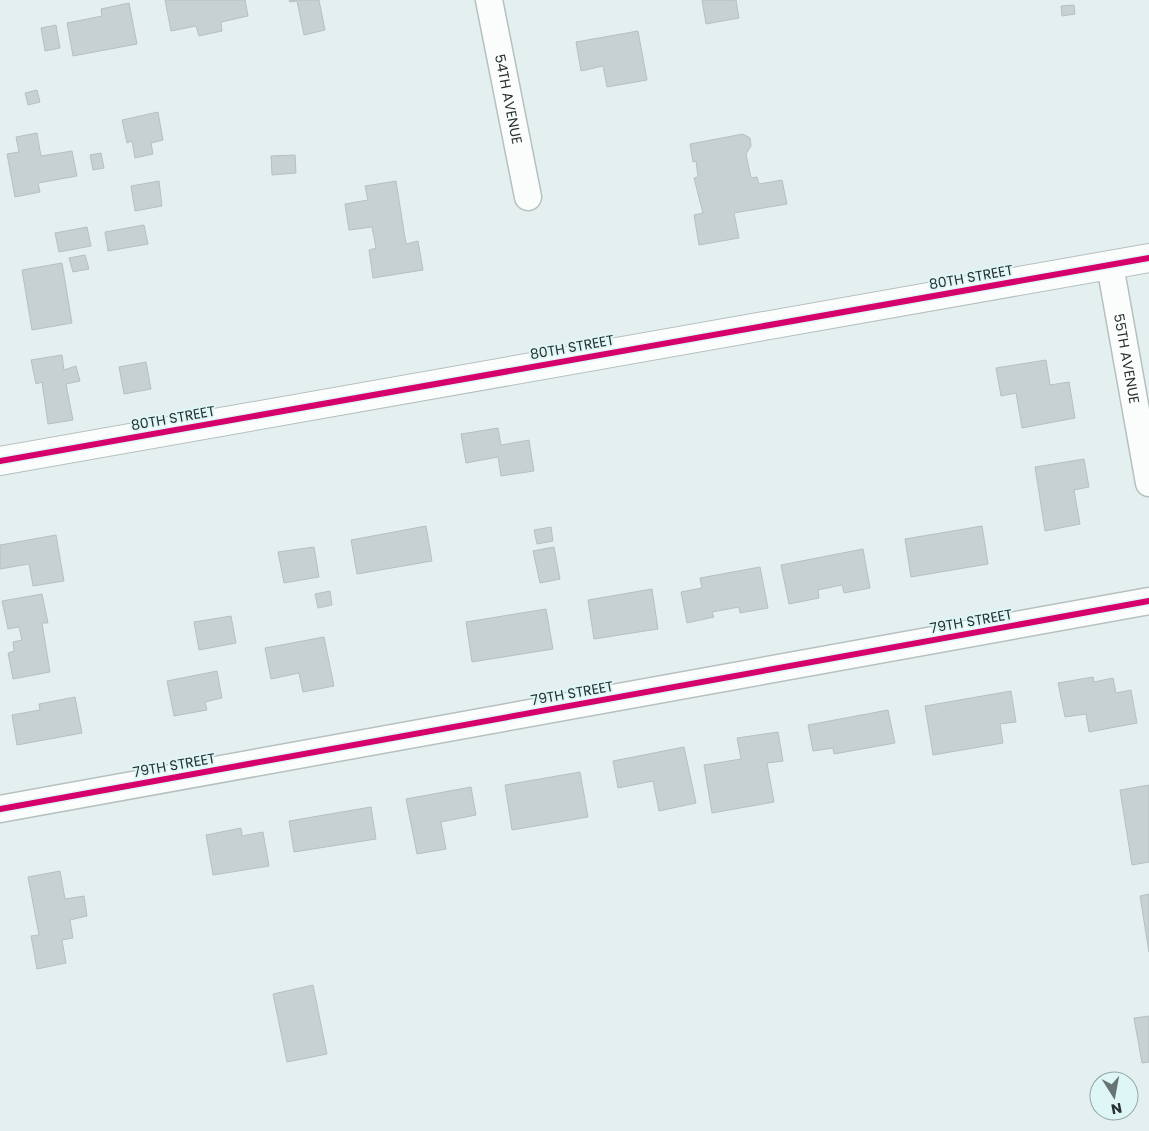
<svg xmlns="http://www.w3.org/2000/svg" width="1149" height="1131" font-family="Poppins,sans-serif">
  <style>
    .building { fill: #c7d1d1; stroke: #b6c0c0 }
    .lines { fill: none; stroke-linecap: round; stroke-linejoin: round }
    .minor-casing { stroke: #b5c0bf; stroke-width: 29 }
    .tertiary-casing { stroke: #b5c0bf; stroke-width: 30 }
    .minor { stroke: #fbfdfd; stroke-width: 26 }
    .tertiary { stroke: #fbfdfd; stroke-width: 28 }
    .cycleway-casing { stroke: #def6f6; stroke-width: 9 }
    .cycleway { stroke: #d6006c; stroke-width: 6 }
    .labels { text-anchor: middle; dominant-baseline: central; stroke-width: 4; stroke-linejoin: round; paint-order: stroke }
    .street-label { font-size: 14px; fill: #262f2f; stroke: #def6f6 }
  </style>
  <rect width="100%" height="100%" fill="#e4f0f0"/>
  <path class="building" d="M 165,0 L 245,0 L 248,16 L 221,22 L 222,31 L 199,36 L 196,26 L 171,31 Z
    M 289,0 L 319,0 L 325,30 L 304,35 L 297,1 L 290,2 Z
    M 702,0 L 736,0 L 739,18 L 706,24 Z
    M 129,3 L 137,44 L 73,56 L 67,23 L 102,16 L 101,9 Z
    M 1074,5 L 1075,14 L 1062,16 L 1061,6 Z
    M 56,25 L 60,48 L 45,51 L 41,28 Z
    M 638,31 L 647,80 L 607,87 L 603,66 L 581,71 L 576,42 Z
    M 37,90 L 40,102 L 28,105 L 25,93 Z
    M 158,112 L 163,140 L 151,143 L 153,154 L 135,158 L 132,141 L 127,143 L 122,120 Z
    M 37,133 L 41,156 L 72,151 L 77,176 L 38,183 L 40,192 L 15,197 L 7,154 L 19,152 L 16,137 Z
    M 743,134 L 750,138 L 751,146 L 746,154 L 751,178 L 757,177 L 759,184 L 782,180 L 787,204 L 734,213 L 739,238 L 699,245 L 694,215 L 703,213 L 694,178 L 698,177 L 696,161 L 693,162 L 690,144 Z
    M 101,153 L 104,168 L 93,170 L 90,155 Z
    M 295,155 L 296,173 L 272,175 L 271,156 Z
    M 159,181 L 162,206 L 135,211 L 131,186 Z
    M 396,181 L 406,244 L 418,241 L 423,270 L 373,278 L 369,250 L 376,248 L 372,227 L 349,230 L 345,204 L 368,200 L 365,186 Z
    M 144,225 L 148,244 L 108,251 L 105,232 Z
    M 87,227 L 91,246 L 59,252 L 55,233 Z
    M 85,255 L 89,269 L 73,272 L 69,258 Z
    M 62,263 L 72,323 L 32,330 L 22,270 Z
    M 62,355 L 64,370 L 76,366 L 80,381 L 66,384 L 73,420 L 48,424 L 42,382 L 36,384 L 31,360 Z
    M 1046,360 L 1050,385 L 1069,382 L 1075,418 L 1022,428 L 1016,393 L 1001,396 L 996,368 Z
    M 146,362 L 151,389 L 124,394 L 119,367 Z
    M 498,428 L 501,445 L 529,440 L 534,471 L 501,476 L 498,457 L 466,463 L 461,434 Z
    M 1084,459 L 1089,487 L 1074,490 L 1080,524 L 1045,531 L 1035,467 Z
    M 426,526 L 432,561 L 357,574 L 351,540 Z
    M 982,526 L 988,564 L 911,577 L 905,539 Z
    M 551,527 L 553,541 L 537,544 L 534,530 Z
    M 56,535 L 64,581 L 33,586 L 29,564 L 0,569 L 0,545 Z
    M 314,547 L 319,577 L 284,583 L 278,552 Z
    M 554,547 L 560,579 L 540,583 L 533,551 Z
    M 863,549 L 870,588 L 844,593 L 842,585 L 818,590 L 819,598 L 789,604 L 781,565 Z
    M 760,567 L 768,608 L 740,613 L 739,607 L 712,612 L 714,617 L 687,623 L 681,592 L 702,588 L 700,578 Z
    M 652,589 L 658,629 L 594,639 L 588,600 Z
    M 330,591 L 332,605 L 318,608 L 315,594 Z
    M 42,594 L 48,623 L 42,623 L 50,672 L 13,679 L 8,653 L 14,651 L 13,642 L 22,640 L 19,627 L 8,629 L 2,601 Z
    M 546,609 L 553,649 L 472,662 L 466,622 Z
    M 231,616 L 236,643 L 199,650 L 194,622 Z
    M 324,637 L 334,686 L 303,692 L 299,673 L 271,679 L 265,648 Z
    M 217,671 L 222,698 L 205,702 L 207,710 L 174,716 L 167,681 Z
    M 1093,677 L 1094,682 L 1113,678 L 1116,693 L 1131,690 L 1137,723 L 1089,732 L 1086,714 L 1065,717 L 1058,683 Z
    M 1011,691 L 1016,722 L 1000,724 L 1003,743 L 933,755 L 925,706 Z
    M 75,697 L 82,733 L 17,745 L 12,715 L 40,710 L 39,704 Z
    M 888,710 L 895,743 L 834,754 L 833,748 L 813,751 L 808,725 Z
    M 778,732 L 783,761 L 767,763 L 774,802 L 712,813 L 704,765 L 741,759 L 737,738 Z
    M 684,747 L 696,803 L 659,811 L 653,781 L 618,788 L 613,761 Z
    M 580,772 L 588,817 L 512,830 L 505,785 Z
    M 1149,785 L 1149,862 L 1132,865 L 1120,790 Z
    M 471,787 L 476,815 L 441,822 L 446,849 L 417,854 L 406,799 Z
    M 371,807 L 376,839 L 294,852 L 289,821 Z
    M 241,828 L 242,836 L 263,832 L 269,866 L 213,875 L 206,835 Z
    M 60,871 L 65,899 L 84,896 L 87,916 L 70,920 L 73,938 L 62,940 L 66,963 L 37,969 L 31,936 L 39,935 L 28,877 Z
    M 1149,894 L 1149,952 L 1140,896 Z
    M 313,985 L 327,1054 L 287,1062 L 273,994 Z
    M 1149,1016 L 1149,1062 L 1142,1063 L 1134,1018 Z"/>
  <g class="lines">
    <defs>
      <g id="minor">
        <path id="s1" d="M 489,0 L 528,197"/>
        <path id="s2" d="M 1110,265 L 1149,483"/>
        <path d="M 0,809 L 1149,601"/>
      </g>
      <path id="tertiary" d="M 0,461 L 1149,258"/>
    </defs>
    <use href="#minor" class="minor-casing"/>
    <use href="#tertiary" class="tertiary-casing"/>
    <use href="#minor" class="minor"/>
    <use href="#tertiary" class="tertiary"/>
    <defs>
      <path id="cycleway" d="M 0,461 L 1149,258
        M 0,809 L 1149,601"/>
    </defs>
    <use href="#cycleway" class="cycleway-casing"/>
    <use href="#cycleway" class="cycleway"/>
  </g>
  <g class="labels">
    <g class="street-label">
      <text stroke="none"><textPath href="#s1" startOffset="101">54TH AVENUE</textPath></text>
      <text transform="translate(971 277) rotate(-10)">80TH STREET</text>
      <text transform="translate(572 347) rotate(-10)">80TH STREET</text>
      <text stroke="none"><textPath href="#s2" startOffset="95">55TH AVENUE</textPath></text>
      <text transform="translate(173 418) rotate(-10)">80TH STREET</text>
      <text transform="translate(971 621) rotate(-10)">79TH STREET</text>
      <text transform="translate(572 693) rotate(-10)">79TH STREET</text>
      <text transform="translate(174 765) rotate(-10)">79TH STREET</text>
    </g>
  </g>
  <g transform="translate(1114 1096) rotate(169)"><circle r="24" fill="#def6f6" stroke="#94a6a6"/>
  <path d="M0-4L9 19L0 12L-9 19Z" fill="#687373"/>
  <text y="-8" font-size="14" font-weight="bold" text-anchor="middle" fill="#262f2f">N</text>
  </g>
</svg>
